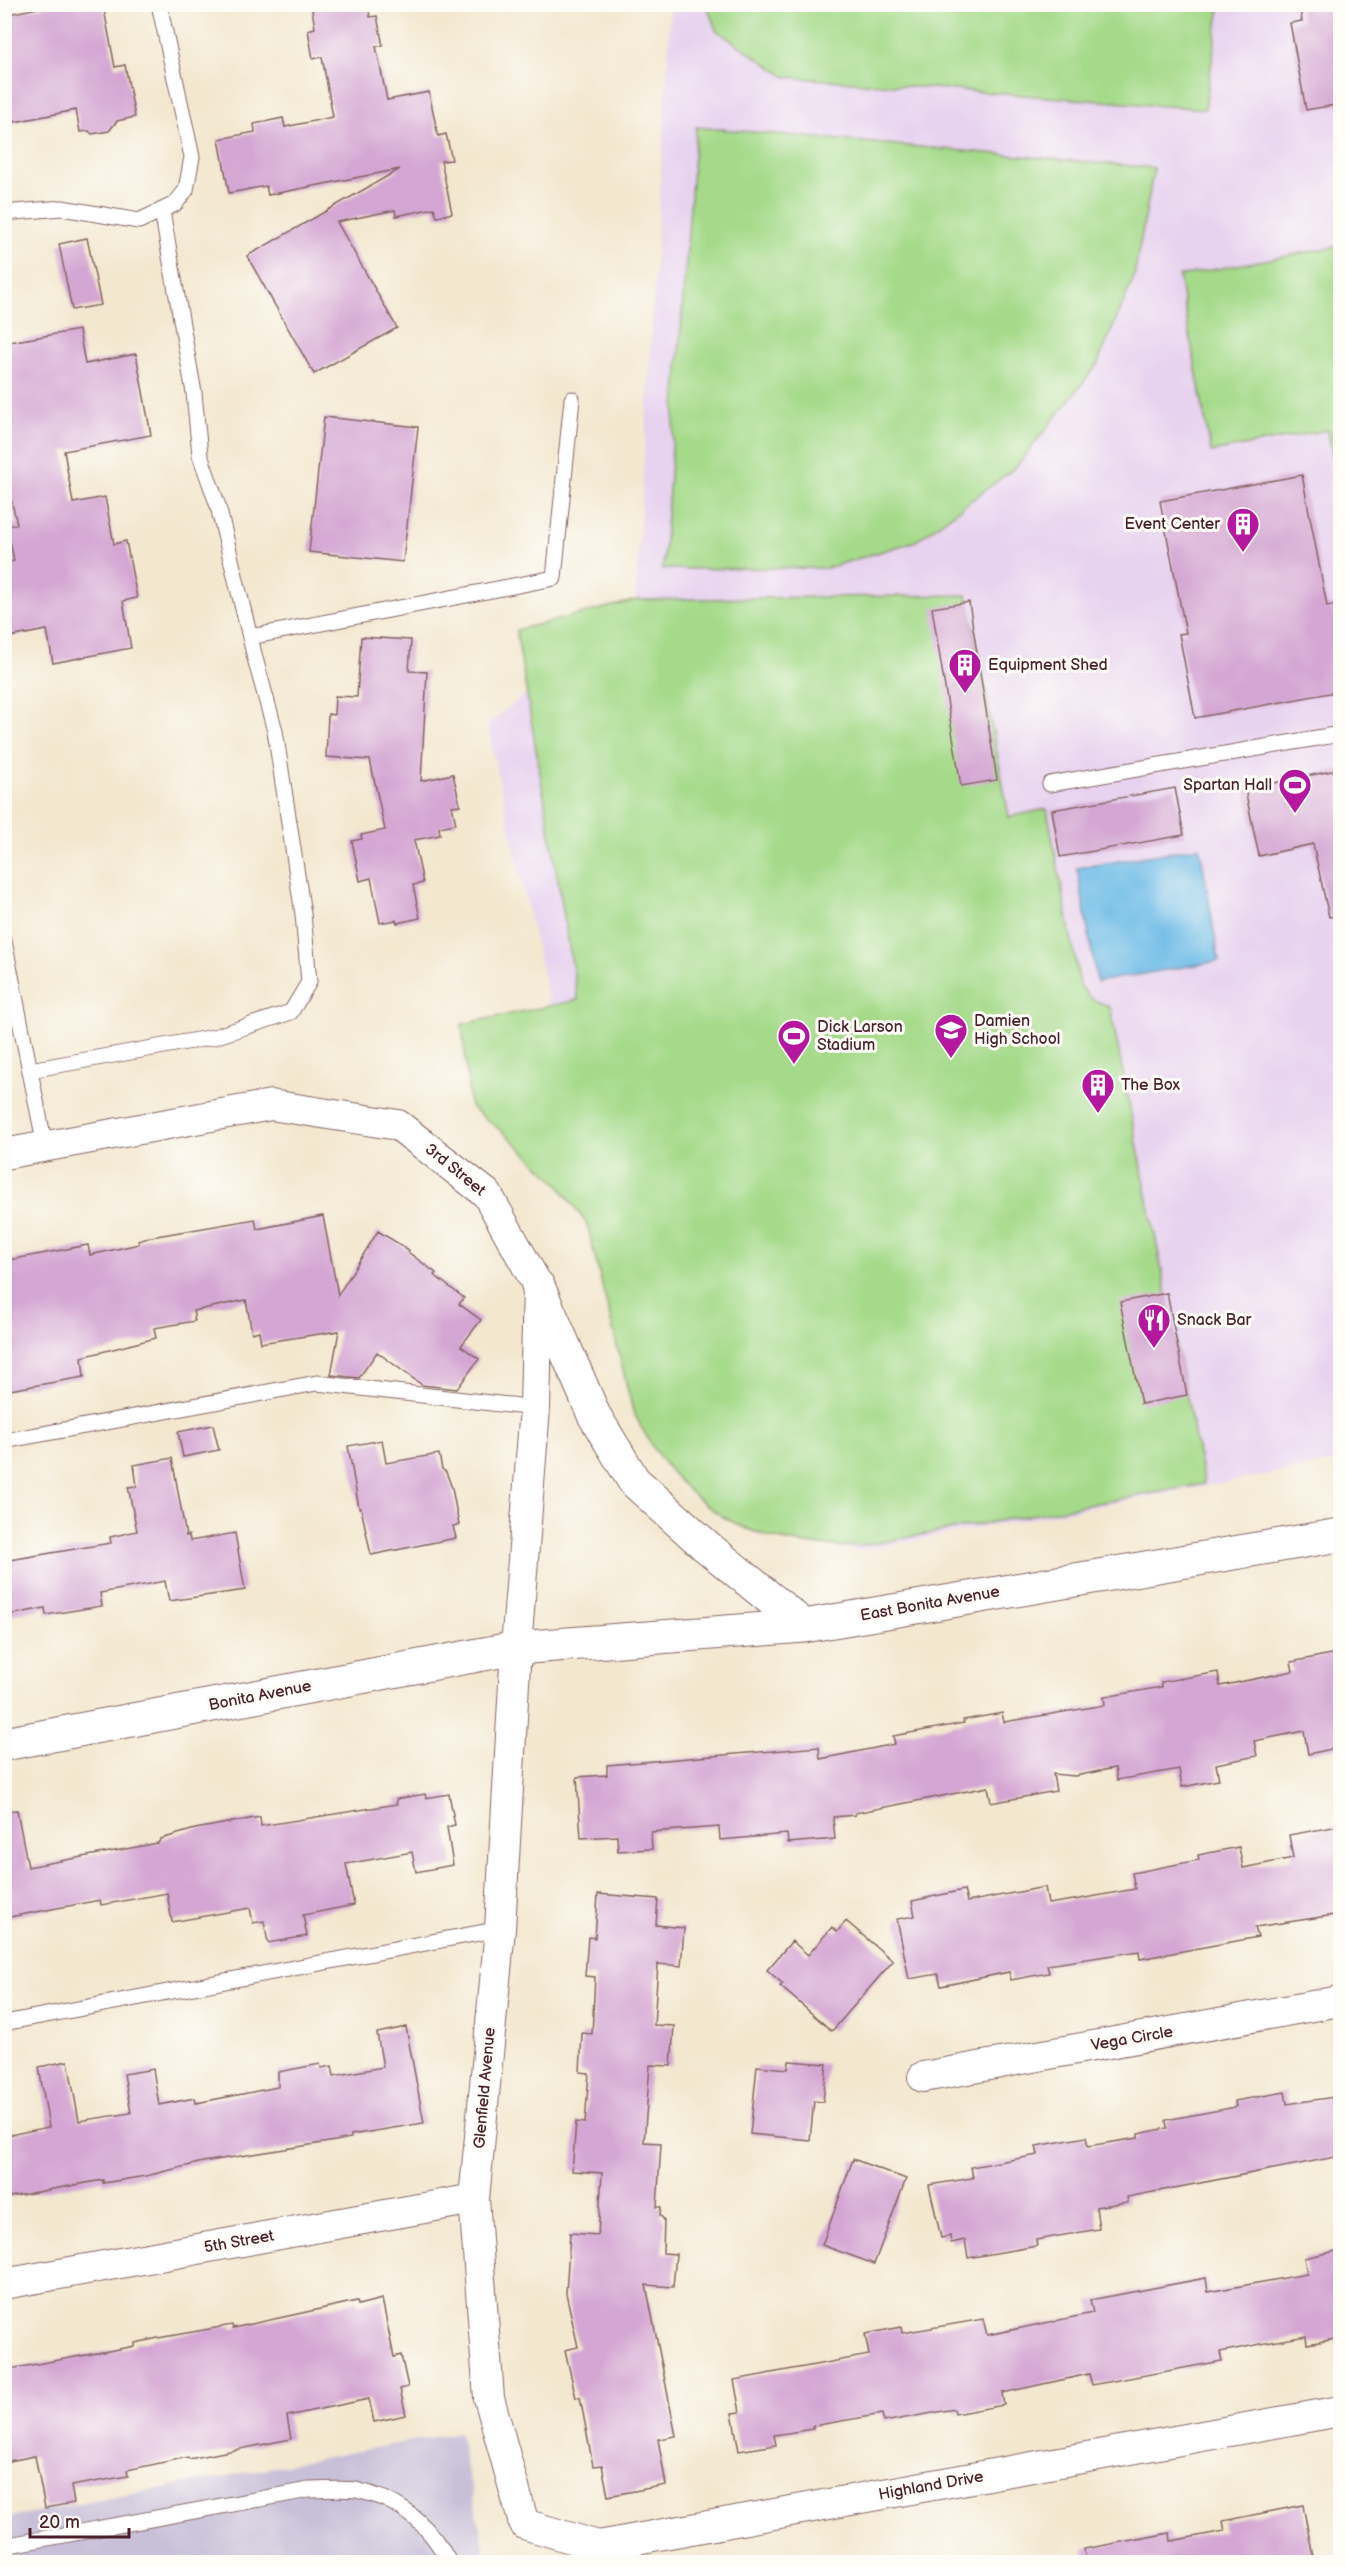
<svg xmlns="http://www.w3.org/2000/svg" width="1345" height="2567" font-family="'Balsamiq Sans',sans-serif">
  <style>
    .built { fill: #e7d2ef }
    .industrial { fill: #c8bfd8 }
    .green { fill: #a5da8a; stroke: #787c5a; stroke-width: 1.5 }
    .water { fill: #6bbae6; stroke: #5a6c88; stroke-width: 1.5 }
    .building { fill: #d4a6d3 }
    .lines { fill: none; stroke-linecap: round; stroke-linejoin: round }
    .service-casing { stroke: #856564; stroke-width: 17 }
    .minor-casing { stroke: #856564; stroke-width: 32 }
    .secondary-casing { stroke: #856564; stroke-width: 35 }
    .service { stroke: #fff; stroke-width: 15 }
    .minor { stroke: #fff; stroke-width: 30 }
    .secondary { stroke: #fff; stroke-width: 33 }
    .labels { text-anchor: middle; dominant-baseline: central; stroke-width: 6; stroke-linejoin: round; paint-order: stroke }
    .poi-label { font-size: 16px; fill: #4a1f2b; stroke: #fdfcf7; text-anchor: start }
    .street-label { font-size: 16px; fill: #4a1f2b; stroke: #fdfcf7 }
  </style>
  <rect width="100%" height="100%" fill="#fdfcf7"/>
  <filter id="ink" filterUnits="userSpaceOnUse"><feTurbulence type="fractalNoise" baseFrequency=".0167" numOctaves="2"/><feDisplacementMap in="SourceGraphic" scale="12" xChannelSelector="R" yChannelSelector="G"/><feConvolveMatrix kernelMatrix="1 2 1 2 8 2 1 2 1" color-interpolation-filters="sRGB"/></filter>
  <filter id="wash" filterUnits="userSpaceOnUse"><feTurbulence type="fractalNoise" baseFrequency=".008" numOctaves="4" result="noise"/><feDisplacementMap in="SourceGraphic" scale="24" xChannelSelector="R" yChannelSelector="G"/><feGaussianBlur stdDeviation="1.35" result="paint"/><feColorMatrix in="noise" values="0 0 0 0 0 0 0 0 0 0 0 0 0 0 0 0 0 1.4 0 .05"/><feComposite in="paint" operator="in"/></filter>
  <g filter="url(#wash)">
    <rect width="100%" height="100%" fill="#f3e7cf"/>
    <path class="built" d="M 671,5 L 1340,5 L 1340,1461 L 858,1551 L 758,1535 L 673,1465 L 636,1394 L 487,725 L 635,607 Z"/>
    <path class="industrial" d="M 459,2432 L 484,2545 L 482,2562 L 5,2562 L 5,2518 Z"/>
    <path class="green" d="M 707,5 L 707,4 L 1220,5 L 1205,109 L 786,77 L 716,30 Z
      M 696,127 L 1154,168 L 1134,277 L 1097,365 L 1015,468 L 916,541 L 827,568 L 663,569 Z
      M 1340,246 L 1340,498 L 1328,430 L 1211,452 L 1179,276 Z
      M 967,595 L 1009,817 L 1047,809 L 1080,985 L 1090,998 L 1110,1007 L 1204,1484 L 859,1546 C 752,1551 679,1508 633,1411 L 587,1224 L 558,1184 L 509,1137 L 470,1106 L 462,1024 L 578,1000 L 516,630 L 637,600 Z"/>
    <path class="water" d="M 1200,847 L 1219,961 L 1097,982 L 1077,868 Z"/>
    <g id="blocks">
      <path class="building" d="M 43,4 L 103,4 L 115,67 L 125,65 L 135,117 L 117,121 L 109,131 L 92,134 L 89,131 L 80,132 L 76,110 L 4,124 L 4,15 L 43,7 Z
        M 311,4 L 368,4 L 370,17 L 377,16 L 383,46 L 376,46 L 387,100 L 429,92 L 438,136 L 446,134 L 452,160 L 441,161 L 452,213 L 437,217 L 434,208 L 396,216 L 395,210 L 337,222 L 397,328 L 314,374 L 247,256 L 400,169 L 268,195 L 266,186 L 229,193 L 219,139 L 255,132 L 254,124 L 283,118 L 285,127 L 333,117 L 322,57 L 313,59 L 308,30 L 315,28 Z
        M 1322,4 L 1341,4 L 1341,104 L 1306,110 L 1290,23 L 1302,21 L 1300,9 Z
        M 87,238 L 101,305 L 72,310 L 59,244 Z
        M 79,330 L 85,364 L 136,354 L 151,435 L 64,451 L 73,503 L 105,497 L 114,544 L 126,541 L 137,598 L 123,601 L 131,648 L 53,663 L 47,630 L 4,638 L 4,563 L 14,561 L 7,526 L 17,524 L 4,470 L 4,343 Z
        M 324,417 L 418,427 L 403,562 L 309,552 Z
        M 1302,475 L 1327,606 L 1334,605 L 1341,641 L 1341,691 L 1195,718 L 1179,634 L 1186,633 L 1160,501 Z
        M 969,602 L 997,780 L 961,786 L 932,608 Z
        M 361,637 L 411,640 L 409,671 L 427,672 L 421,781 L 453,774 L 460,805 L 452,806 L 456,824 L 439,827 L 440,835 L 414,840 L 423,883 L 413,885 L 420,918 L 397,923 L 396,920 L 380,923 L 371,878 L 360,881 L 352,841 L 362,839 L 361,835 L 385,830 L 370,760 L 326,757 L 328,714 L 334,715 L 335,696 L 357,697 Z
        M 1341,769 L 1341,915 L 1329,917 L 1313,844 L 1259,856 L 1245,789 Z
        M 1175,788 L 1184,835 L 1060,857 L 1052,810 Z
        M 323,1216 L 338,1295 L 378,1231 L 409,1250 L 408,1252 L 436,1273 L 434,1275 L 464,1298 L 459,1304 L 481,1320 L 461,1346 L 479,1359 L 457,1389 L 422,1385 L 377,1352 L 359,1378 L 331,1375 L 339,1331 L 261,1343 L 259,1331 L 252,1333 L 246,1300 L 193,1311 L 195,1321 L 154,1328 L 156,1338 L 82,1357 L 84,1377 L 4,1391 L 4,1261 L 88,1245 L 90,1255 L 139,1244 L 138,1241 L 151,1237 L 255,1219 L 257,1229 Z
        M 1167,1293 L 1187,1395 L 1141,1404 L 1120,1302 Z
        M 213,1425 L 219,1450 L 183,1457 L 178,1432 Z
        M 382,1440 L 386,1463 L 439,1454 L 442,1469 L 446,1472 L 452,1488 L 459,1525 L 453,1526 L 456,1538 L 371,1555 L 361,1508 L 359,1508 L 348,1446 Z
        M 172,1458 L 186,1536 L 189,1535 L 190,1541 L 235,1533 L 245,1590 L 169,1601 L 165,1581 L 100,1593 L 102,1606 L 46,1615 L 45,1608 L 4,1616 L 4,1561 L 111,1543 L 110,1537 L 137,1531 L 128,1487 L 137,1486 L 134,1465 Z
        M 1341,1652 L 1341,1747 L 1308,1754 L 1304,1731 L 1254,1741 L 1257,1756 L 1216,1764 L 1219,1780 L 1182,1787 L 1179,1769 L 1117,1780 L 1115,1768 L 1075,1776 L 1053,1774 L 1056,1791 L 991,1803 L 988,1787 L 855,1813 L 855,1815 L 833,1817 L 835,1839 L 788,1843 L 787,1834 L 720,1840 L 719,1827 L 651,1832 L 652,1849 L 618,1851 L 617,1836 L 581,1838 L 577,1777 L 607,1775 L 607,1765 L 819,1747 L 820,1759 L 895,1744 L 893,1736 L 964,1723 L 963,1720 L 1002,1713 L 1004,1722 L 1105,1705 L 1104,1697 L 1162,1687 L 1161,1682 L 1218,1672 L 1220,1686 L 1293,1671 L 1291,1662 Z
        M 425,1794 L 426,1798 L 449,1794 L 455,1825 L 447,1827 L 453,1865 L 416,1872 L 412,1852 L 346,1864 L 354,1905 L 303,1915 L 307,1936 L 268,1943 L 264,1921 L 253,1923 L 250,1908 L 172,1922 L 167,1893 L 101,1905 L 100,1900 L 4,1918 L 4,1811 L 17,1810 L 28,1867 L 158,1843 L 161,1839 L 195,1829 L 260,1817 L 261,1826 L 397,1804 L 396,1799 Z
        M 1338,1826 L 1341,1841 L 1341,1914 L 1255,1927 L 1258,1937 L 1140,1959 L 1139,1951 L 1047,1965 L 1049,1973 L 1011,1980 L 1009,1972 L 941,1986 L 938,1974 L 909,1979 L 897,1919 L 915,1916 L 912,1901 L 964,1890 L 967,1902 L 1045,1887 L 1048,1904 L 1080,1899 L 1135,1889 L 1132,1873 L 1199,1860 L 1198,1855 L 1239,1847 L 1243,1868 L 1293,1858 L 1289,1835 Z
        M 598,1894 L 658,1899 L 656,1925 L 684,1928 L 681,1966 L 658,1964 L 654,2025 L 674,2026 L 671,2066 L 650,2065 L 644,2142 L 661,2143 L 657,2207 L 661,2207 L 660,2215 L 664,2220 L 663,2253 L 676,2254 L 673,2287 L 646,2285 L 676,2436 L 658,2439 L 666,2485 L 608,2496 L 602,2465 L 593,2466 L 580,2397 L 576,2398 L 565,2350 L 578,2347 L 566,2293 L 570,2233 L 598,2235 L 602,2173 L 572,2171 L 576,2122 L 585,2123 L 589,2073 L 580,2072 L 582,2033 L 592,2034 L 595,1977 L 585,1976 L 588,1937 L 595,1938 Z
        M 846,1921 L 893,1961 L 832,2031 L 780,1986 L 783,1984 L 767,1970 L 792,1941 L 808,1955 L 832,1927 L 837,1932 Z
        M 406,2027 L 424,2123 L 351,2135 L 351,2138 L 335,2141 L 203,2162 L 146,2176 L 103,2183 L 103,2180 L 4,2198 L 4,2136 L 49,2127 L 39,2067 L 68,2061 L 79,2121 L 131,2113 L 124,2074 L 153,2069 L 159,2105 L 195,2098 L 196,2103 L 278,2087 L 278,2072 L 320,2064 L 321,2068 L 332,2066 L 334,2076 L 383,2067 L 377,2033 Z
        M 789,2061 L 827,2064 L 823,2102 L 814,2101 L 810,2140 L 750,2134 L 757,2066 L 788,2069 Z
        M 1285,2092 L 1287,2104 L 1341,2096 L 1341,2156 L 1127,2197 L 1128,2202 L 1096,2207 L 1099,2229 L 1036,2240 L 1037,2246 L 968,2258 L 965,2240 L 951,2243 L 950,2236 L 941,2238 L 929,2185 L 973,2178 L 971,2167 L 1038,2155 L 1036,2146 L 1086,2137 L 1088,2146 L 1138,2138 L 1138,2134 L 1167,2128 L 1166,2120 L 1236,2107 L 1235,2101 Z
        M 853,2159 L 906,2179 L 874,2264 L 822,2245 Z
        M 1341,2250 L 1341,2338 L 1307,2344 L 1306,2336 L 1266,2343 L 1220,2352 L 1222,2361 L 1092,2385 L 1089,2374 L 1002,2393 L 1004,2405 L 955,2414 L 954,2409 L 884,2422 L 882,2414 L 812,2426 L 813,2429 L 774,2435 L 776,2445 L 739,2451 L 732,2413 L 740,2412 L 734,2380 L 869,2355 L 865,2334 L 901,2327 L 902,2333 L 983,2319 L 987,2335 L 1093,2313 L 1090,2300 L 1206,2278 L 1208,2292 L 1307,2274 L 1304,2258 Z
        M 382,2299 L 394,2357 L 401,2355 L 408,2387 L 400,2389 L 406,2415 L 374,2422 L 369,2399 L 287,2416 L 291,2439 L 189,2459 L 188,2457 L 127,2470 L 128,2476 L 71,2486 L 74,2503 L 45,2508 L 35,2456 L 4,2462 L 4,2370 L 135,2346 L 135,2343 L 158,2338 L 232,2325 L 233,2328 L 357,2301 L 358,2305 Z
        M 1303,2505 L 1314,2562 L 1086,2562 L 1084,2549 L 1170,2533 L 1171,2541 L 1225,2531 L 1223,2521 Z"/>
    </g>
  </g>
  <g filter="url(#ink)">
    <use href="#blocks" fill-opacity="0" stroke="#856564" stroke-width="1.5"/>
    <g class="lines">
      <defs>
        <path id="service" d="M 4,213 L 62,208 L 139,221 L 175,204 L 186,190 L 192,157 L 159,4
          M 250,637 L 554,578 L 572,399
          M 1050,784 L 1340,734
          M 4,941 L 45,1146
          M 30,1070 L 214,1037 L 291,1012 L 309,982 L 303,914 L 275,731 L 256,662 L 218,506 L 200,455 L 194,393 L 162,211
          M 4,1441 L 317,1383 L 535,1408
          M 4,2023 L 500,1929
          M 4,2546 L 309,2490 C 324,2490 341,2488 356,2490 C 400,2499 429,2524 449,2562"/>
        <path id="minor" d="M 4,1154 L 271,1105 L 398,1125 L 487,1194 L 538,1286 L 535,1408 L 516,1648 L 500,1929 L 474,2199 L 489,2398 L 524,2524 L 598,2546 L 1340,2411
          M 923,2077 L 1340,2001
          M 4,2284 L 474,2199"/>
        <path id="secondary" d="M 538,1286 L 594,1415 L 634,1481 L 706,1546 L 804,1626
          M 4,1744 L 516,1648 L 804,1626 L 1340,1535"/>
      </defs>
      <use href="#service" class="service-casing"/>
      <use href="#minor" class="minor-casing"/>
      <use href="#secondary" class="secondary-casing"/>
      <use href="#service" class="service"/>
      <use href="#minor" class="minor"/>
      <use href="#secondary" class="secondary"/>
    </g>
  </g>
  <defs>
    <symbol id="building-pin" viewBox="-11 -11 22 30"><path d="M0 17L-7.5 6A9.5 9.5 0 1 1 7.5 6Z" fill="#b5179e" stroke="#fdfcf7"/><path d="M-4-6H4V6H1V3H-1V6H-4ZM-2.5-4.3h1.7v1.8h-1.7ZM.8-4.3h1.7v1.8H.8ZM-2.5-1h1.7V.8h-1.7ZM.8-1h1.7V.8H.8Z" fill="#fff"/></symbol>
    <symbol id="stadium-pin" viewBox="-11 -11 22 30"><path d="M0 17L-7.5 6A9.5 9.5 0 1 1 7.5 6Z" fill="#b5179e" stroke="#fdfcf7"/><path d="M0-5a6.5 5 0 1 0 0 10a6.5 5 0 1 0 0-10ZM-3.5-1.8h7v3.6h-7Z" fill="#fff"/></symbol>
    <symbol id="school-pin" viewBox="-11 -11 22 30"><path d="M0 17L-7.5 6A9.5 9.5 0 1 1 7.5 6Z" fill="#b5179e" stroke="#fdfcf7"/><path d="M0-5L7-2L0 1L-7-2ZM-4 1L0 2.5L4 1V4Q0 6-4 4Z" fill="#fff"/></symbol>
    <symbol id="restaurant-pin" viewBox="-11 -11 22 30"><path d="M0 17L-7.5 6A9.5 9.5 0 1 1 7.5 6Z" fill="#b5179e" stroke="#fdfcf7"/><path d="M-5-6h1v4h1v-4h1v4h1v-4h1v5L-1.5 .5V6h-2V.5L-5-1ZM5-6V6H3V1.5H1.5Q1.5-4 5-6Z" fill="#fff"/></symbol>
  </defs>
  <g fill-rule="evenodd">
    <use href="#building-pin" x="1224" y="505" width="38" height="52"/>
    <use href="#building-pin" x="946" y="646" width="38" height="52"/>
    <use href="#stadium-pin" x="1276" y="766" width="38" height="52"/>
    <use href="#school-pin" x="932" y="1011" width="38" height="52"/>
    <use href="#stadium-pin" x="775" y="1017" width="38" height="52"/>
    <use href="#building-pin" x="1079" y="1066" width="38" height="52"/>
    <use href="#restaurant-pin" x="1135" y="1301" width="38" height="52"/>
  </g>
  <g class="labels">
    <g class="poi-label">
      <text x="1220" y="524" text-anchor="end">Event Center</text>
      <text x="988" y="665">Equipment Shed</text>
      <text x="1272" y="785" text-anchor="end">Spartan Hall</text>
      <text x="974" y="1021">Damien<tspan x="974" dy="18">High School</tspan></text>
      <text x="817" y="1027">Dick Larson<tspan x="817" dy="18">Stadium</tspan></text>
      <text x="1121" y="1085">The Box</text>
      <text x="1177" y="1320">Snack Bar</text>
    </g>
    <g class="street-label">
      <text transform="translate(455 1170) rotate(39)">3rd Street</text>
      <text transform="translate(930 1604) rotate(-10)">East Bonita Avenue</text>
      <text transform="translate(260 1696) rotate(-11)">Bonita Avenue</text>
      <text transform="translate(1132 2039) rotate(-10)">Vega Circle</text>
      <text transform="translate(485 2088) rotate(-85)">Glenfield Avenue</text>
      <text transform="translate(239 2242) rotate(-10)">5th Street</text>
      <text transform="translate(931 2486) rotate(-10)">Highland Drive</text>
    </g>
  </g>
  <rect width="1345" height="2567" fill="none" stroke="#fdfcf7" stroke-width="24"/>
  <path d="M30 2528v9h99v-9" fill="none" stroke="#4a1f2b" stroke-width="3"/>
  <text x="39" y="2528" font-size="18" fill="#4a1f2b" stroke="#fdfcf7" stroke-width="4.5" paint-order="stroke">20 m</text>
</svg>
